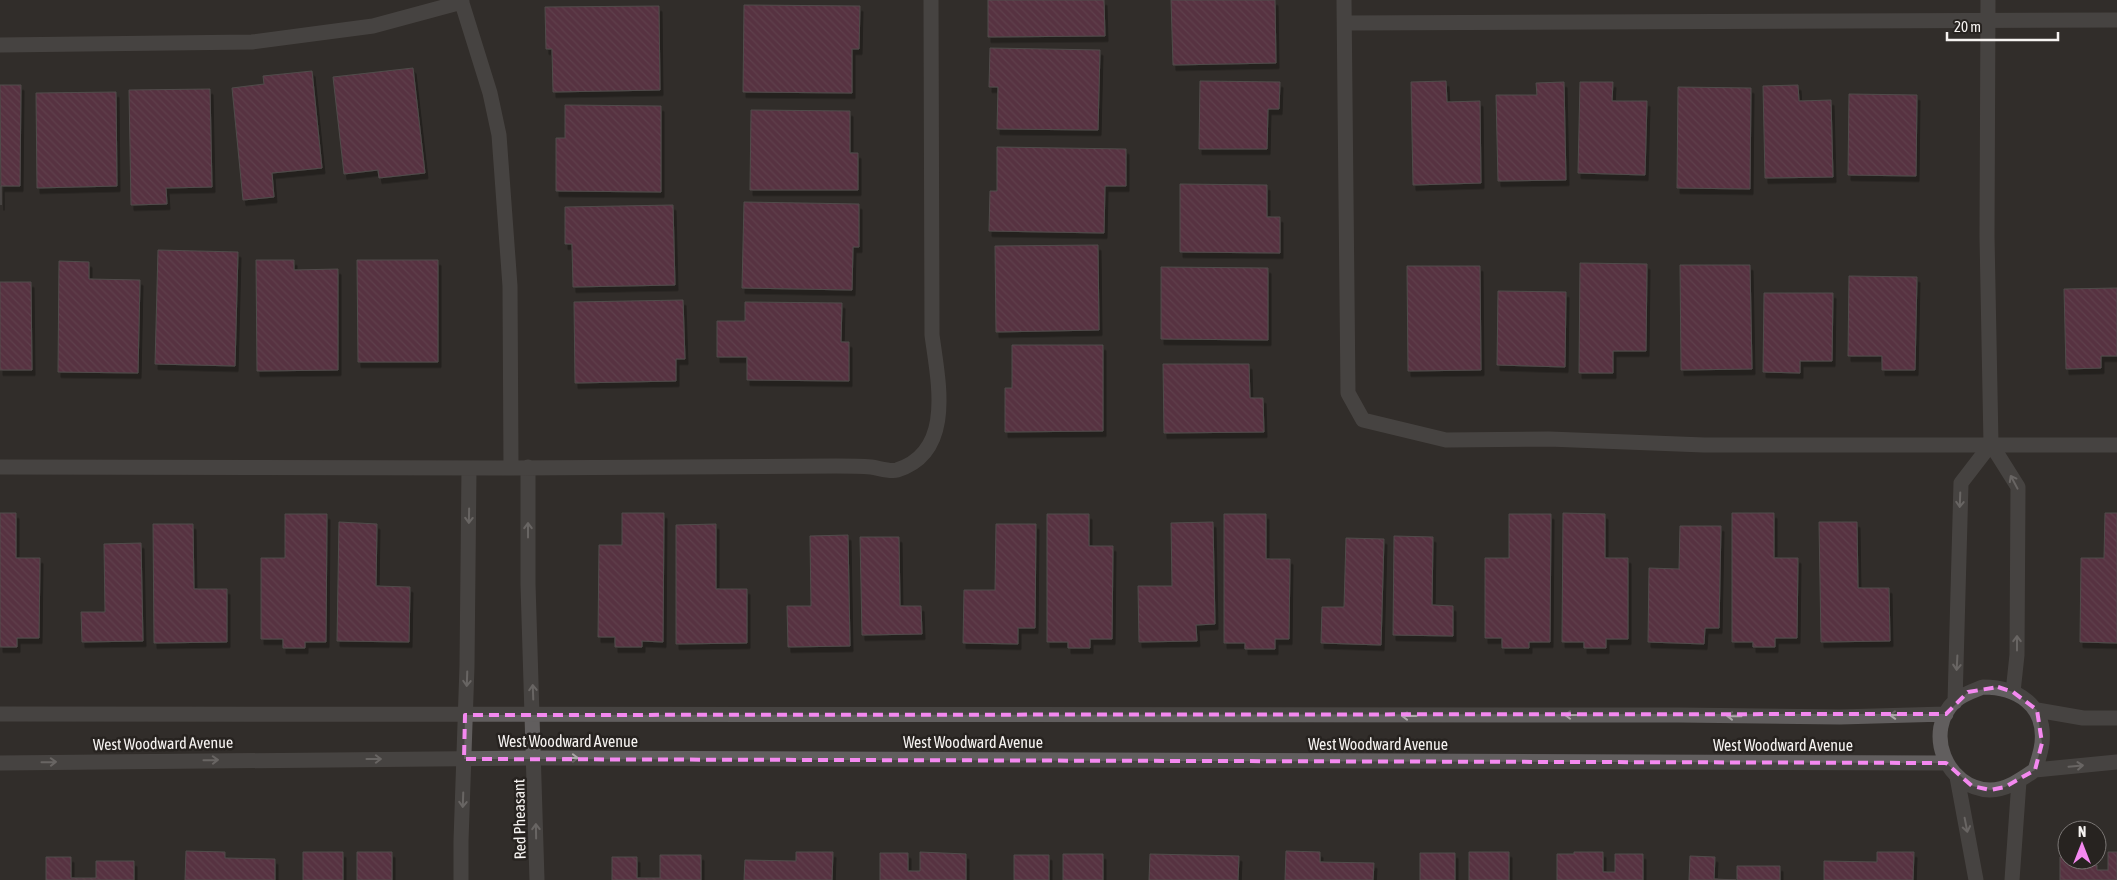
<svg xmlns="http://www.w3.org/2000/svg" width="2117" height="880" font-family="'Asap Condensed',sans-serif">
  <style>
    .building { fill: url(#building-back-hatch); stroke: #757072; filter: url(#shadow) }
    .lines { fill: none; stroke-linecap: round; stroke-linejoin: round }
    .minor { stroke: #615e5e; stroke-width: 15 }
    .tertiary { stroke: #615e5e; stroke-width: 15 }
    .oneway { stroke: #aca8a8 }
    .marked { fill: none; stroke: #f489f0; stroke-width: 4; stroke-dasharray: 10 6; stroke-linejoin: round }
    .labels { text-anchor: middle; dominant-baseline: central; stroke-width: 5; stroke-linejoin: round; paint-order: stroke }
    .street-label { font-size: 16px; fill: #f6f3f1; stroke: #272320 }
  </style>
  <defs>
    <pattern id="building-back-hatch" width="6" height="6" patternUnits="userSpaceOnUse" patternTransform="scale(1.25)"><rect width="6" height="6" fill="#85395d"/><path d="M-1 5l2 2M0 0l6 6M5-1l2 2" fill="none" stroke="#975675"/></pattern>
    <filter id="shadow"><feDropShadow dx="3" dy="5.5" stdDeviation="0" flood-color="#0009"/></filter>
  </defs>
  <rect width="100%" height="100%" fill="#312d2a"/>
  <path class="building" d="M 988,0 L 1104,0 L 1105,36 L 988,37 Z
    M 1171,0 L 1275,0 L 1276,63 L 1173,65 Z
    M 744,5 L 860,6 L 859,49 L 852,49 L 852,93 L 743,92 Z
    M 659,6 L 660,90 L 553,92 L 552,49 L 546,49 L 545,7 Z
    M 990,48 L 1100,50 L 1098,130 L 997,129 L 998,87 L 989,87 Z
    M 413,68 L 425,173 L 379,178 L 378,170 L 344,174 L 333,77 Z
    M 312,71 L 322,168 L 272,173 L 274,197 L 243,200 L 232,88 L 264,84 L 263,76 Z
    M 1200,81 L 1280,82 L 1279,109 L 1268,109 L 1267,149 L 1199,149 Z
    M 1446,81 L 1447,102 L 1480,101 L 1481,183 L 1413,185 L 1411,82 Z
    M 1564,82 L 1566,180 L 1498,181 L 1496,95 L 1537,95 L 1536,83 Z
    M 1580,82 L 1613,82 L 1612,101 L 1647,101 L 1645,175 L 1578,173 Z
    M 0,85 L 21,85 L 20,186 L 1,186 L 1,205 Z
    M 1798,85 L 1799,101 L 1831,100 L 1833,177 L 1765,178 L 1763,86 Z
    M 1678,87 L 1751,88 L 1750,189 L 1677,188 Z
    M 210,89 L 212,187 L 166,188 L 167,204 L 131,205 L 129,90 Z
    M 116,92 L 117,186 L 37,188 L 36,93 Z
    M 1849,94 L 1917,95 L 1916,176 L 1848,175 Z
    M 565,105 L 661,106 L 661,192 L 556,191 L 556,138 L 565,138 Z
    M 751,110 L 850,111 L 850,153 L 858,153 L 858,190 L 750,190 Z
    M 997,147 L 1126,149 L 1126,186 L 1105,186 L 1104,233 L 989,231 L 990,191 L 997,191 Z
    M 1180,184 L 1267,185 L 1267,217 L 1280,217 L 1280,253 L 1180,252 Z
    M 744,202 L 859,204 L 859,247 L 853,247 L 852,290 L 742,288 Z
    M 673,205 L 675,285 L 573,287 L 572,244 L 565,244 L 565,207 Z
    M 1098,245 L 1099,330 L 996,332 L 995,246 Z
    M 158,250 L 238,252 L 235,366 L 155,364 Z
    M 256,260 L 294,260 L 294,270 L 338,269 L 338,370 L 257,371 Z
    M 357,260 L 438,260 L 438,362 L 358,362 Z
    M 59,261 L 89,262 L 89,279 L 140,280 L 138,373 L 58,372 Z
    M 1580,263 L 1647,264 L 1646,351 L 1613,351 L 1613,373 L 1579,373 Z
    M 1680,265 L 1750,265 L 1752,369 L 1681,370 Z
    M 1407,266 L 1480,266 L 1481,370 L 1408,371 Z
    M 1161,267 L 1268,268 L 1268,340 L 1161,339 Z
    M 1849,276 L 1917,277 L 1915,370 L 1882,370 L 1882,356 L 1848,356 Z
    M 0,282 L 31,282 L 32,370 L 0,370 Z
    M 2117,288 L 2117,356 L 2101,356 L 2101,368 L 2066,369 L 2064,289 Z
    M 1498,291 L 1566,292 L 1565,367 L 1497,365 Z
    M 1764,293 L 1833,293 L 1832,361 L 1800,361 L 1800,373 L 1763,372 Z
    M 683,300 L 685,359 L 676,359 L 676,381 L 575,383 L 574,302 Z
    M 745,302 L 842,303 L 841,342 L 849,342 L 849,381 L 747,380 L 747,357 L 717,357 L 717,321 L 745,321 Z
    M 1012,345 L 1103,345 L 1103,431 L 1005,432 L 1005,388 L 1012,388 Z
    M 1163,364 L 1249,364 L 1250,398 L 1263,398 L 1264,432 L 1164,433 Z
    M 0,513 L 16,513 L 16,558 L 40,558 L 39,638 L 17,638 L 17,647 L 0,647 Z
    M 622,513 L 664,513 L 663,642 L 642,641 L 642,647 L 615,647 L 615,637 L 598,637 L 599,545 L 622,545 Z
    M 1563,513 L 1605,514 L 1605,558 L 1628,558 L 1628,639 L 1606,639 L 1606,648 L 1584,648 L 1584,642 L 1562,642 Z
    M 1732,513 L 1774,513 L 1774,558 L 1798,558 L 1797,638 L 1775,638 L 1775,647 L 1753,647 L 1753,642 L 1732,642 Z
    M 2105,513 L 2117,513 L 2117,643 L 2080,642 L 2081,558 L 2104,558 Z
    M 285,514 L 327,514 L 326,642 L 305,642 L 305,648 L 283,648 L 283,639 L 261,639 L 261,558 L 285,558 Z
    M 1047,514 L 1089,514 L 1089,546 L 1113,546 L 1112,639 L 1090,639 L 1090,648 L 1068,648 L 1068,642 L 1047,642 Z
    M 1224,514 L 1266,514 L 1266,559 L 1290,559 L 1289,639 L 1275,639 L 1275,649 L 1245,649 L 1245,643 L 1224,643 Z
    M 1509,514 L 1551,514 L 1550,642 L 1529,642 L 1529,648 L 1502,648 L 1502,638 L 1485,638 L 1485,558 L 1509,558 Z
    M 339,522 L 377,524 L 376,586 L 410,587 L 409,642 L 337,641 Z
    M 1213,522 L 1215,624 L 1196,625 L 1197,641 L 1139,642 L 1138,586 L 1172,586 L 1171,523 Z
    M 1819,522 L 1857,522 L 1858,588 L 1889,588 L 1890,641 L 1821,642 Z
    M 153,524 L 193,524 L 194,589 L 227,589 L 227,642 L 154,643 Z
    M 716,524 L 716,589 L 747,589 L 747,643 L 676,644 L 676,525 Z
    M 996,524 L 1036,524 L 1035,628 L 1018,628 L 1018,644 L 963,643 L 964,590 L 995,590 Z
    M 1680,526 L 1721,526 L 1719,628 L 1705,628 L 1704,644 L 1648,642 L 1649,568 L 1679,569 Z
    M 848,535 L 850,646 L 788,647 L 787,606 L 811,606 L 810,536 Z
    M 1394,536 L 1433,537 L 1432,605 L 1453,606 L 1453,636 L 1393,635 Z
    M 860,537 L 899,537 L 900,606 L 921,606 L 922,634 L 862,635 Z
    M 1346,538 L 1384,539 L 1381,645 L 1321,643 L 1322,607 L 1344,607 Z
    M 141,543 L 143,641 L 82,642 L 81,612 L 105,612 L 104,544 Z
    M 186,851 L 225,852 L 225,858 L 275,859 L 275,880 L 185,880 Z
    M 1286,851 L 1320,852 L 1320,862 L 1374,863 L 1373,880 L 1285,880 Z
    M 303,852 L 343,852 L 343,880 L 303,880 Z
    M 357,852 L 392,852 L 392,880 L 357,880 Z
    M 796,852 L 833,852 L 832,880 L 744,880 L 745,860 L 796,861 Z
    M 920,852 L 966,854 L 966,880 L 880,880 L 880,853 L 908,853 L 908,871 L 920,871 Z
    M 1469,852 L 1509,852 L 1509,880 L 1469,880 Z
    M 1574,852 L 1603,852 L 1603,872 L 1615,872 L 1615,854 L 1643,854 L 1643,880 L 1557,880 L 1557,854 L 1574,854 Z
    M 1877,852 L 1914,852 L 1913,880 L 1824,880 L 1824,861 L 1877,862 Z
    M 2108,852 L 2117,852 L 2117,880 L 2060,880 L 2060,857 L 2067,857 L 2067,860 L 2088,860 L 2088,865 L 2097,865 L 2097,870 L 2108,870 Z
    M 1420,853 L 1455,853 L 1455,880 L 1420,880 Z
    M 1063,854 L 1103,854 L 1103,880 L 1063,880 Z
    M 1150,854 L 1239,856 L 1238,880 L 1149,880 Z
    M 660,855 L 701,855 L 701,880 L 612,880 L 612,857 L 637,857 L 637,878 L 660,878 Z
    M 1014,855 L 1049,855 L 1049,880 L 1014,880 Z
    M 1690,856 L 1715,857 L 1714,879 L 1736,880 L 1689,880 Z
    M 46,857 L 71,857 L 71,878 L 96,878 L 96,861 L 134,861 L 134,880 L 46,880 Z
    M 1737,866 L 1780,866 L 1780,880 L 1737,880 Z"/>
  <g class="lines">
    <path class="minor" d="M 461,0 L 490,93 L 499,135 L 510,286 L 511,468
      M 1344,0 L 1348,393 L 1363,420 L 1446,440 L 1549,439 L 1704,445 L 2117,445
      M 1345,23 L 2117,20
      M 0,45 L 252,42 L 373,26 L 462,2
      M 0,467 L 511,468 L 836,466 C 848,466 859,466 871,467 C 879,468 890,472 897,470 C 955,452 938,381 932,335 L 931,0
      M 528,467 L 528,584 L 537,880
      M 461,880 L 461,841 L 467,666 L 469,468"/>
    <path class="tertiary" d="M 1988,0 L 1987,236 L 1991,444 L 2018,487 L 2017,655 L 2013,692
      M 1983,687 C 2017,687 2046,705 2042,743 C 2041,752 2038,761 2035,770 C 2022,779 2007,790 1990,790 C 1946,789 1923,731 1955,701 C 1963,694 1973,691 1983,687 Z
      M 1955,702 L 1961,483 L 1991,444
      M 2037,710 L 2083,718 L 2117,718
      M 0,714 L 1679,715 L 1840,717 L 1946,714
      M 0,763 L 535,758 L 1946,763
      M 2035,770 L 2117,762
      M 1957,777 L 1976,880
      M 2012,880 L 2019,781"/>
  </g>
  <defs><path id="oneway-shaft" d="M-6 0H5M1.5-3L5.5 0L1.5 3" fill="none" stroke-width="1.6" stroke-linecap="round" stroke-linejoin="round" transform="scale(1.25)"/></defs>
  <g class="oneway">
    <use href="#oneway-shaft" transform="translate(2014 482) rotate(-118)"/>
    <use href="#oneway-shaft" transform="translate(1960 500) rotate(92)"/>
    <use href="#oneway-shaft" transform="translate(469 516) rotate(91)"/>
    <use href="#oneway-shaft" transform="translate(528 530) rotate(-90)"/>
    <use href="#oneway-shaft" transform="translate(2017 643) rotate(-90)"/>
    <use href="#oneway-shaft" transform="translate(1957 663) rotate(93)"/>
    <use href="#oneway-shaft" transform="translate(467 679) rotate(92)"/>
    <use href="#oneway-shaft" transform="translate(533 692) rotate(-92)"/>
    <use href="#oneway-shaft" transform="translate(1572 715) rotate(180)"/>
    <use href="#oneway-shaft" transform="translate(1897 715) rotate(178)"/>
    <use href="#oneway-shaft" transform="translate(1409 716) rotate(180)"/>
    <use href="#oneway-shaft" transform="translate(1734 716) rotate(-179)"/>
    <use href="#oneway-shaft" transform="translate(571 758)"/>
    <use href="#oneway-shaft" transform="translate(374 759)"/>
    <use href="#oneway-shaft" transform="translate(211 760) rotate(-1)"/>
    <use href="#oneway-shaft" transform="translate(49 762) rotate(-1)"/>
    <use href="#oneway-shaft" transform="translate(2076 766) rotate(-5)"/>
    <use href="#oneway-shaft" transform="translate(463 800) rotate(92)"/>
    <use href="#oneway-shaft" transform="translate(1966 825) rotate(79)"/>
    <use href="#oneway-shaft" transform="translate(536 831) rotate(-91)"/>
  </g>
  <path d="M0 0H2117V880H0ZM 1998,687 L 2013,692 L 2037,710 L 2042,743 L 2035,770 L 2005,787 L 1990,790 L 1972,786 L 1946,763 L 464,759 L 465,715 L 1946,714 L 1968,692 Z" fill="#312d2a" fill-opacity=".55" fill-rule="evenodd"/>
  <path class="marked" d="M 1998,687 L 2013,692 L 2037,710 L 2042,743 L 2035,770 L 2005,787 L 1990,790 L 1972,786 L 1946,763 L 464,759 L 465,715 L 1946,714 L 1968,692 Z"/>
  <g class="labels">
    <g class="street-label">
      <text x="568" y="741">West Woodward Avenue</text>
      <text x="973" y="742">West Woodward Avenue</text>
      <text transform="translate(163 743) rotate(-1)">West Woodward Avenue</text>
      <text x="1378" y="744">West Woodward Avenue</text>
      <text x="1783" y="745">West Woodward Avenue</text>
      <text transform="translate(519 819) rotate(-91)">Red Pheasant</text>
    </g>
  </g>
  <g transform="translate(2082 845)"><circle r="24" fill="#272320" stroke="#7a7674"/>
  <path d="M0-4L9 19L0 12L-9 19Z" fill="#f489f0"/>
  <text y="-8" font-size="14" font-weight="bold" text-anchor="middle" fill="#f6f3f1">N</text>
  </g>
  <path d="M1947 32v8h111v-8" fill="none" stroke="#f6f3f1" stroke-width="2.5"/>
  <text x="1954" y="32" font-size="15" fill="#f6f3f1" stroke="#272320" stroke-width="4" paint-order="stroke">20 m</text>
</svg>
